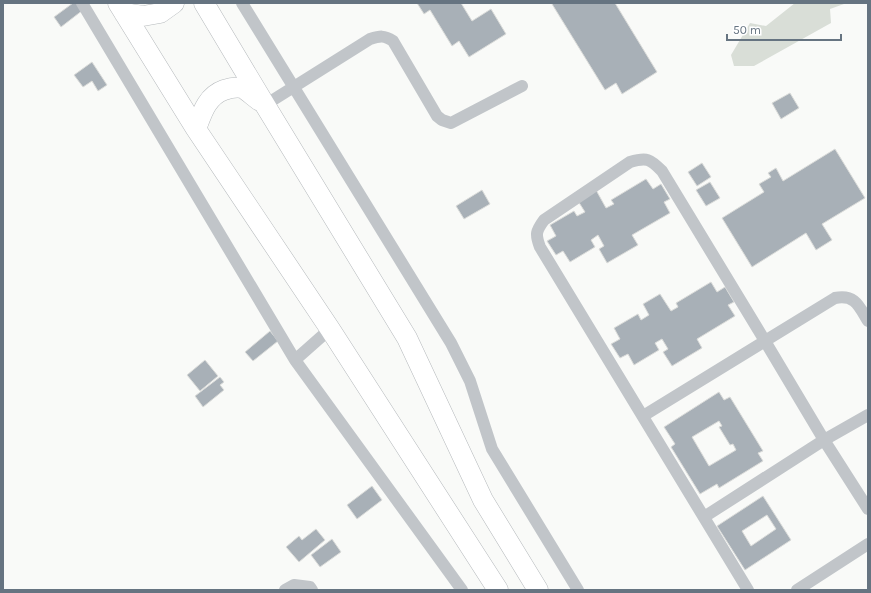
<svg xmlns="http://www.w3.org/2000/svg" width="871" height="593" font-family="Karla,sans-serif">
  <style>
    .green { fill: #d9ded7 }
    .building { fill: #a8b0b7; stroke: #dbdcda; fill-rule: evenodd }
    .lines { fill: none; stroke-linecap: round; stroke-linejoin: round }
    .trunk-casing { stroke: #b5b9bc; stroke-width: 21 }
    .minor { stroke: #c1c5c9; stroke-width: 12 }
    .trunk { stroke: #fff; stroke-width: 20 }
  </style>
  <rect width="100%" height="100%" fill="#f9faf8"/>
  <path class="green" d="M 795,3 L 844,3 L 844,4 L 830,9 L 831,23 L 754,66 L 734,66 L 731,55 L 750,23 L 766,26 Z"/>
  <path class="building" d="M 73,3 L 78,3 L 83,10 L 61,27 L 54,17 Z
    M 417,3 L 461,3 L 472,21 L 491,9 L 506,34 L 469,57 L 459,41 L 452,46 L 430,10 L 424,14 Z
    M 554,3 L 615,3 L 657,72 L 622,94 L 616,83 L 605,90 L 552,4 Z
    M 92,62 L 107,85 L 98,91 L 92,81 L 83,87 L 74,75 Z
    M 790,93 L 799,108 L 781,119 L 772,103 Z
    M 835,149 L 865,198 L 822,224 L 832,240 L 816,250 L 806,233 L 752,267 L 722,218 L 764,192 L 759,184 L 771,177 L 768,173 L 776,168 L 783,181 Z
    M 702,163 L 711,177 L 697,186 L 688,172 Z
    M 646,179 L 653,189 L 661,184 L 670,199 L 664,202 L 670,213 L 632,235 L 638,245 L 607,263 L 599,249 L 604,246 L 598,235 L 591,240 L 595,247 L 570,262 L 563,251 L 556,255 L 547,241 L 556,236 L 550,225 L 574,211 L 577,216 L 585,212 L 578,201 L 596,190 L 606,208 L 614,204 L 611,200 Z
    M 710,182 L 720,198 L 706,206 L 696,190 Z
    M 482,190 L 490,204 L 464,219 L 456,206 Z
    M 711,282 L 717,292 L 725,287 L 734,302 L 728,305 L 735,316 L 697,339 L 702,348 L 672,366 L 663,352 L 668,349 L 662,339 L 655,343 L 659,350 L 634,365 L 628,354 L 620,358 L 611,344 L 620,339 L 614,328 L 638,314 L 641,320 L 649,315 L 643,304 L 660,294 L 671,311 L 678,307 L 676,303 Z
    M 270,331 L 278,341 L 253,361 L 245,352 Z
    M 205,360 L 218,376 L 200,391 L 187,375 Z
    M 220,377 L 224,382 L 220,385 L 224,390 L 203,407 L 195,396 Z
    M 719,392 L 724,400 L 730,397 L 763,451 L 758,453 L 763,461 L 719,488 L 717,484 L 700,494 L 671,447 L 675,444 L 664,427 ZM 719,421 L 722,426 L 719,427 L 730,445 L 733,444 L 736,450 L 709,466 L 692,437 Z
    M 372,486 L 382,500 L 357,519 L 347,505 Z
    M 763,496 L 791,540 L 745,570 L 717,526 ZM 767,515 L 776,529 L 751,546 L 742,531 Z
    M 316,529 L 325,540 L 299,562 L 286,547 L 299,536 L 302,540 Z
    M 332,539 L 341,552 L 320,567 L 311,555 Z"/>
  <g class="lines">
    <defs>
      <path id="trunk" d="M 118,3 L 196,129 L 330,329 L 498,590
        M 204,3 L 265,105 L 407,338 L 483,500 L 538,590
        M 124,13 L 143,16 L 160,13 L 174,3
        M 196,129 C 202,113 207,96 224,90 C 230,88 236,87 242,88 C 247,90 255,98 260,101"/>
    </defs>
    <use href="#trunk" class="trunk-casing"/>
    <path class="minor" d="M 82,3 L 295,360 L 462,590
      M 242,3 L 451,343 L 470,381 L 492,449 L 578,590
      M 265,105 L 370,39 C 380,36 384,35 393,41 L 437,116 L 442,120 L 451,123 L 522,86
      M 295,360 L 330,329
      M 643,416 L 765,341 L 835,298 C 855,294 859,306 868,321
      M 704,517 L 824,440 L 868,415
      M 285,590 L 294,585 L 310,587 L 312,590
      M 748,590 L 540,247 C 535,234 536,231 544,220 L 630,162 C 647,157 650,159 662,171 L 765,341 L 824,440 L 868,509
      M 797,590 L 868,544"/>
    <use href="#trunk" class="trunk"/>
  </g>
  <rect width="871" height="593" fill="none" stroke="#667481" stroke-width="8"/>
  <path d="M727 34v6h114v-6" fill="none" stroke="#667481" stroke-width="2"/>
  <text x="733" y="34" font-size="12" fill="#667481" stroke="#ffffff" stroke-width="3" paint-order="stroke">50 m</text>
</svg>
